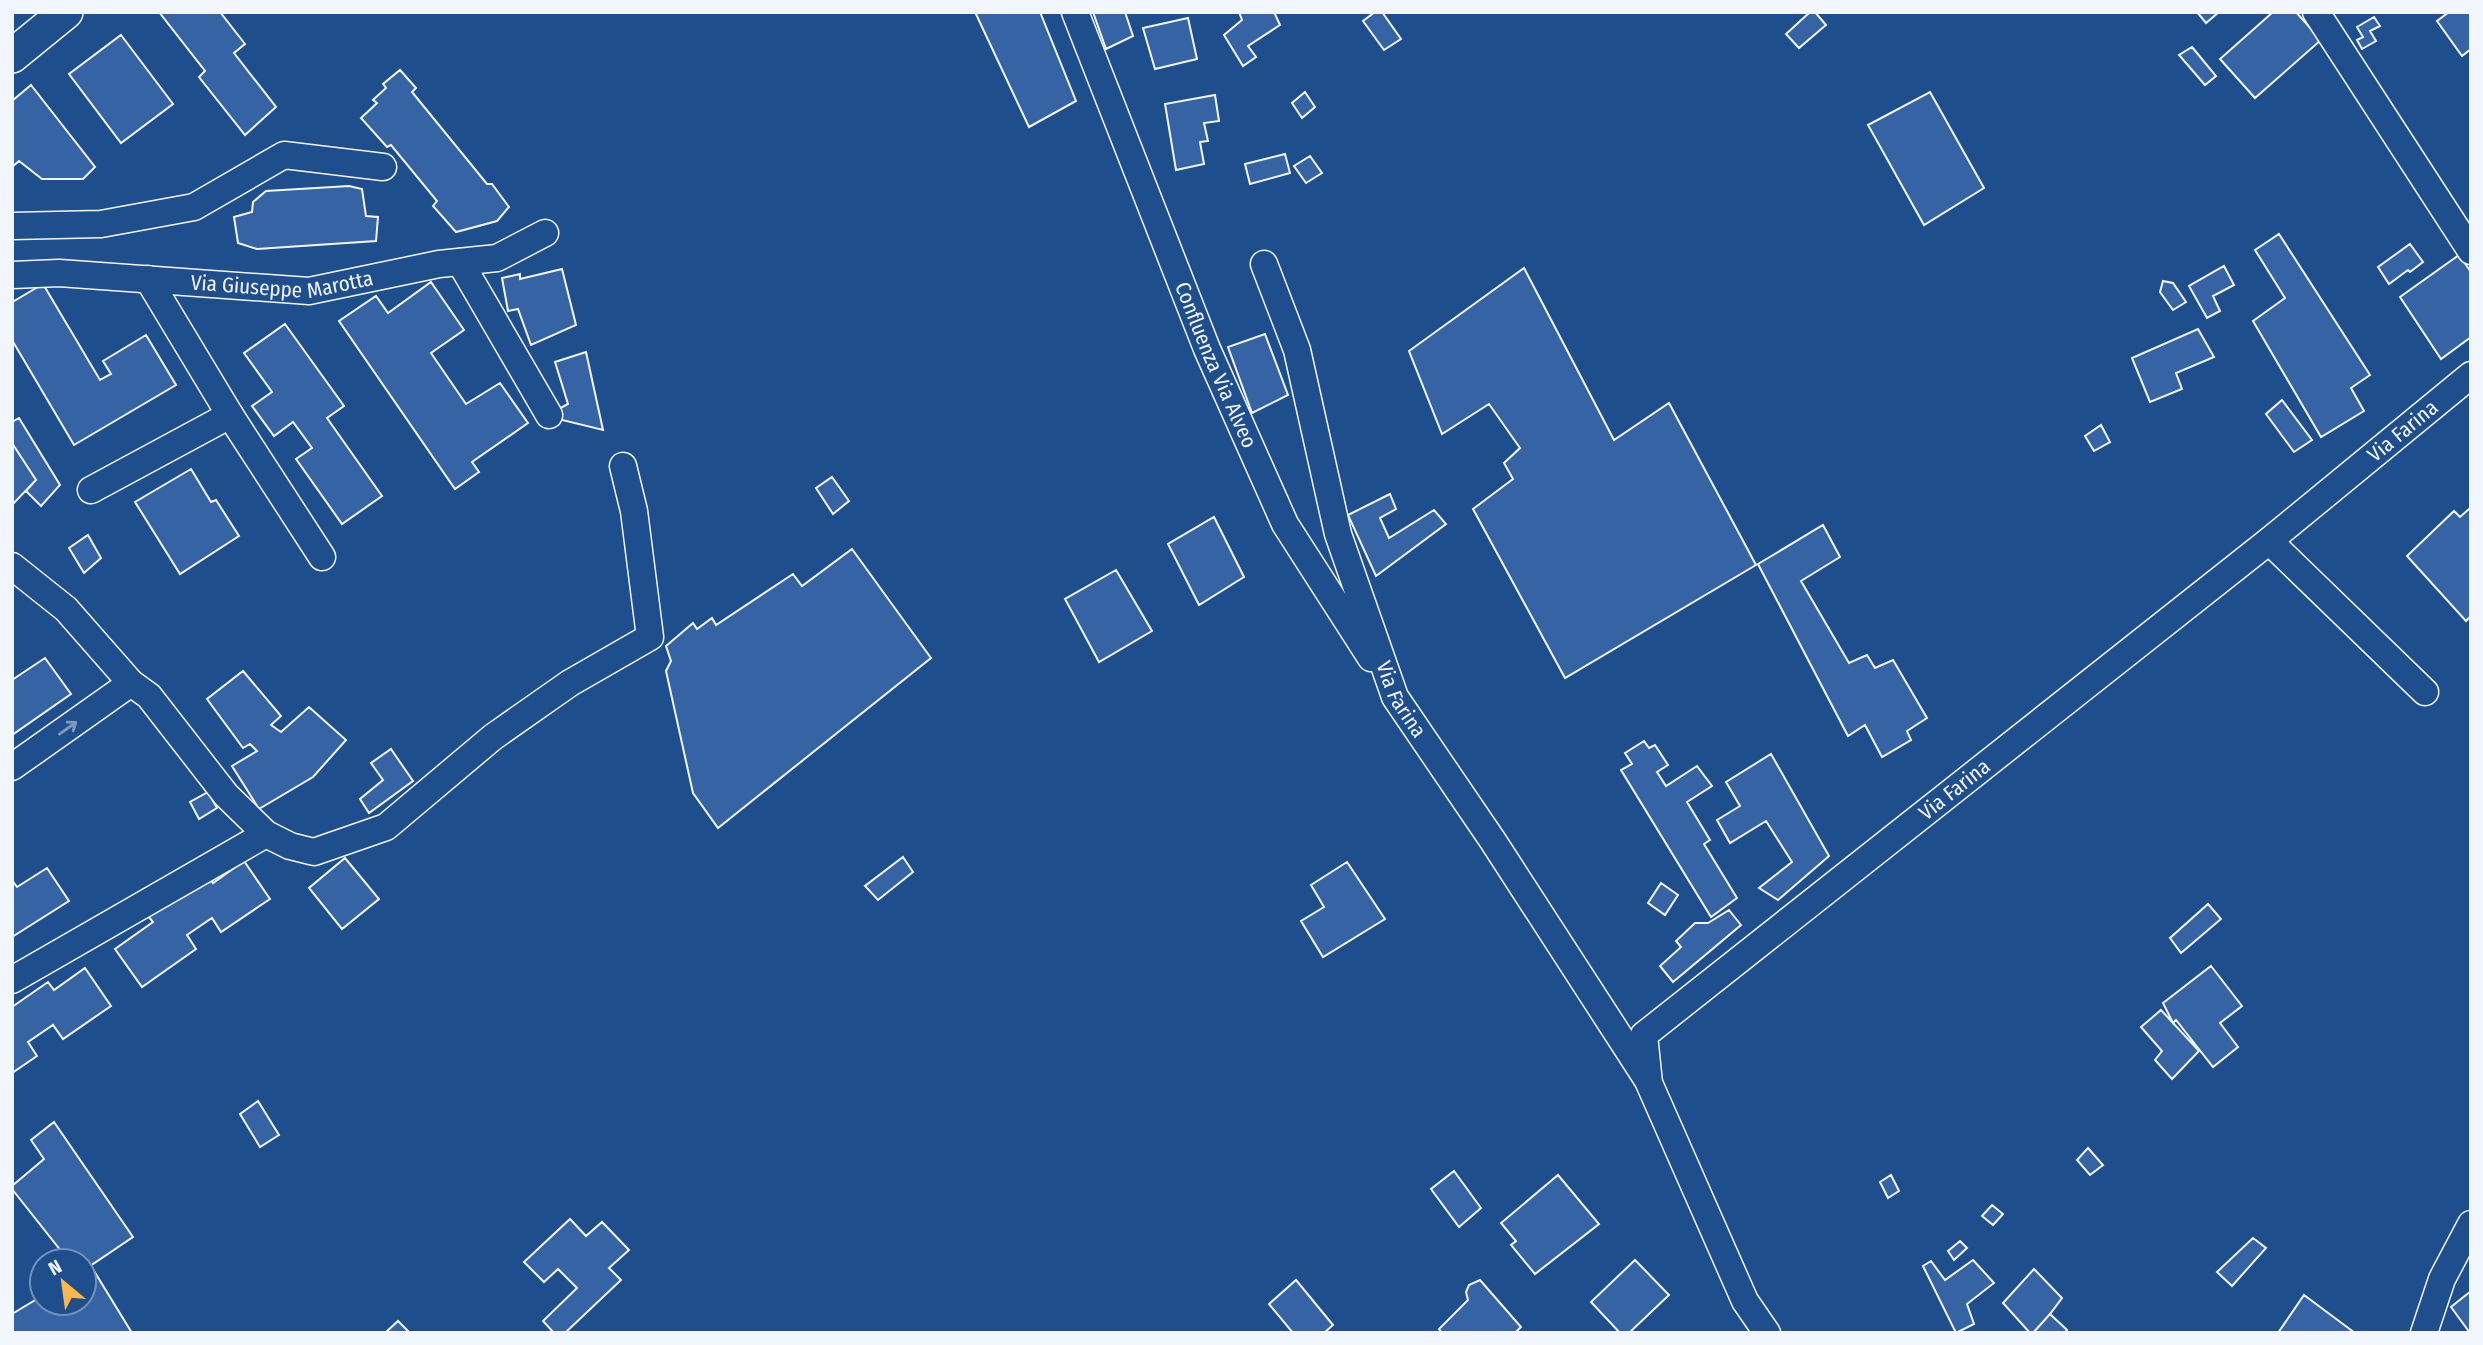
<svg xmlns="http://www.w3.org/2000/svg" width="2483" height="1345" font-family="'Fira Sans Condensed',sans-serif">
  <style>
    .building { fill: #3563a3; stroke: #f2f6ff; stroke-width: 2 }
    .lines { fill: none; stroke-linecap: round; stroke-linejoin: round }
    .minor-casing { stroke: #f2f6ff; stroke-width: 29 }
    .tertiary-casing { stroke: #f2f6ff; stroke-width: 36 }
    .minor { stroke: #1f4e8c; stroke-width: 26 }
    .tertiary { stroke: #1f4e8c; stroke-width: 33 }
    .oneway { stroke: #7e9ac0 }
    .labels { text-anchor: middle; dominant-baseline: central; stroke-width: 5; stroke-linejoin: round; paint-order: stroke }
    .street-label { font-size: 21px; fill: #f2f6ff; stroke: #1f4e8c }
  </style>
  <rect width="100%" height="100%" fill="#1f4e8c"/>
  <path class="building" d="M 159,12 L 220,12 L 245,44 L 234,53 L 276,107 L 245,135 L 199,77 L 205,71 Z
    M 975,12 L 1040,12 L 1076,101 L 1029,127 Z
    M 1093,12 L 1125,12 L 1133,36 L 1106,49 Z
    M 1239,12 L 1274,12 L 1280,25 L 1248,46 L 1256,57 L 1243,66 L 1224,35 L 1242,20 Z
    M 1375,12 L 1382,12 L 1401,39 L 1384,50 L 1363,21 Z
    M 1810,12 L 1815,12 L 1826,25 L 1799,48 L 1786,34 Z
    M 2197,12 L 2219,12 L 2206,23 Z
    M 2273,12 L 2296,12 L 2321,40 L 2255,98 L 2220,59 Z
    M 2449,12 L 2471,12 L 2471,49 L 2462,56 L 2437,21 Z
    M 2374,17 L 2380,26 L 2370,31 L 2376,41 L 2362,49 L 2357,40 L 2363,37 L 2357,27 Z
    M 1188,18 L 1197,59 L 1155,69 L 1143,28 Z
    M 121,35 L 173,104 L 121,143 L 69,74 Z
    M 2192,47 L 2216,76 L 2205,85 L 2179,55 Z
    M 400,70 L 416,88 L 412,92 L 487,184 L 492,184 L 509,207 L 497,221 L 456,232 L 433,206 L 437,201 L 391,145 L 387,147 L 361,118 L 377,103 L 373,100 L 386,88 L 383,84 Z
    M 31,85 L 95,167 L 83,179 L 42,179 L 19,161 L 12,167 L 12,101 Z
    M 1305,92 L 1315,107 L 1302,118 L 1292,103 Z
    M 1930,92 L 1984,188 L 1924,225 L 1868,125 Z
    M 1215,95 L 1219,121 L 1204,123 L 1208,141 L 1200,142 L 1204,164 L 1176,170 L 1165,104 Z
    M 1285,154 L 1290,173 L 1250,184 L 1245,164 Z
    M 1310,156 L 1322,173 L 1306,183 L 1294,166 Z
    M 349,186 L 362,189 L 366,216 L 378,217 L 376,241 L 257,249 L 238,243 L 234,217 L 252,212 L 253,202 L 266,191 Z
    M 2279,234 L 2370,375 L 2351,388 L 2364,411 L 2321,437 L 2253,321 L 2285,298 L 2255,250 Z
    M 2410,244 L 2423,262 L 2410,272 L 2408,270 L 2389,284 L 2378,267 Z
    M 2459,255 L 2471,272 L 2471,337 L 2441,359 L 2400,297 Z
    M 2224,266 L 2234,285 L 2213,296 L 2220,311 L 2207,318 L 2189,286 Z
    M 1524,268 L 1614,440 L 1669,403 L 1756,565 L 1565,678 L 1473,509 L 1513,479 L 1504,463 L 1520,448 L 1489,404 L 1442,434 L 1409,351 Z
    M 562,269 L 576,325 L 531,345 L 518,309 L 508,311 L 502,278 L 520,274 L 520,279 Z
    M 2163,281 L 2173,283 L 2186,302 L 2173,310 L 2160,292 Z
    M 431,282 L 464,330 L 431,353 L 466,404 L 500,383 L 528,423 L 472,462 L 479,472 L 455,489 L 339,321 L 376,296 L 388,313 Z
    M 43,284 L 100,380 L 111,374 L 103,361 L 146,335 L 176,385 L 74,445 L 12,340 L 12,299 L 14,301 Z
    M 285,324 L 344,406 L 327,418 L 382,496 L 342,524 L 296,459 L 312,448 L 293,422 L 274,436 L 252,406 L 272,392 L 244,353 Z
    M 2198,329 L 2214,357 L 2176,373 L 2182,389 L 2150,402 L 2132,358 Z
    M 1265,334 L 1288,395 L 1252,413 L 1228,347 Z
    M 586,352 L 603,430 L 562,420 L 557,410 L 568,404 L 555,362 Z
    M 2282,400 L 2312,440 L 2294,452 L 2266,414 Z
    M 19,418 L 60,485 L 41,506 L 26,491 L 36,480 L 12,443 L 12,422 Z
    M 2101,425 L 2110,442 L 2094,451 L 2085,436 Z
    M 12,443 L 36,480 L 12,505 Z
    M 191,469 L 211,502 L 216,500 L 239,536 L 180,574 L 135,502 Z
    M 832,477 L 849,501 L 833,514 L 816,488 Z
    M 1390,494 L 1396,509 L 1380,518 L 1389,538 L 1434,510 L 1446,524 L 1376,576 L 1348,515 Z
    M 2469,509 L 2471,511 L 2471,616 L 2466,621 L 2407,556 L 2454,511 L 2460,517 Z
    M 1214,517 L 1244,577 L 1199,605 L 1168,544 Z
    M 1823,525 L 1840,557 L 1801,581 L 1849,663 L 1867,655 L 1875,668 L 1893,660 L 1927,718 L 1907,731 L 1911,740 L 1882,757 L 1865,725 L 1848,736 L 1758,564 Z
    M 88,535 L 101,558 L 84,573 L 69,548 Z
    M 852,549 L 931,658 L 718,828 L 693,793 L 666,671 L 671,661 L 666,646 L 693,623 L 697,629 L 712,618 L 716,625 L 793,574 L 802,586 Z
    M 1116,570 L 1152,631 L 1099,662 L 1065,599 Z
    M 45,658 L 71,694 L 12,735 L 12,680 Z
    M 243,671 L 281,716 L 271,725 L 281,732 L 309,707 L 346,740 L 313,777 L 259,809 L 232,766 L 257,751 L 250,744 L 243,748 L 207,699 Z
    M 1644,741 L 1649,748 L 1655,745 L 1668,765 L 1657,772 L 1666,786 L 1697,766 L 1712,786 L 1687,802 L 1710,840 L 1704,844 L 1737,898 L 1711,917 L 1621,770 L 1632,764 L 1625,753 Z
    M 391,749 L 413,781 L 369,813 L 360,799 L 383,780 L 371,763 Z
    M 1771,754 L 1829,856 L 1778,900 L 1759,888 L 1792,862 L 1766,821 L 1730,843 L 1717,820 L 1740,806 L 1726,782 Z
    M 208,792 L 217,808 L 199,819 L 190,802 Z
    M 903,857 L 913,872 L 878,900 L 865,886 Z
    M 345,858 L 379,899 L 342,929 L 309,888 Z
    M 244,861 L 270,899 L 221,932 L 212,918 L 187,935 L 196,949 L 142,987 L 115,949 L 153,922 L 148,916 L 207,875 L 213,883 Z
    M 1347,862 L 1385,919 L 1323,957 L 1301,921 L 1324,907 L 1311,885 Z
    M 47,868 L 69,901 L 12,937 L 12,880 L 17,887 Z
    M 1661,883 L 1678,895 L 1665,915 L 1648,903 Z
    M 2208,904 L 2221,919 L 2181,953 L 2170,938 Z
    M 1729,910 L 1741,925 L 1673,982 L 1660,966 L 1681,947 L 1676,941 L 1695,923 L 1708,923 Z
    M 2211,966 L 2242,1006 L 2220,1023 L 2238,1047 L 2213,1067 L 2176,1020 L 2173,1023 L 2163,1003 Z
    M 85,968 L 111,1006 L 63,1039 L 53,1025 L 28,1042 L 37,1056 L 12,1073 L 12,1007 L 48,982 L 54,990 Z
    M 2161,1010 L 2199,1051 L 2172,1079 L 2155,1060 L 2162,1051 L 2141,1027 Z
    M 258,1101 L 279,1135 L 260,1147 L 240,1114 Z
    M 54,1122 L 133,1237 L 84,1270 L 84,1261 L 69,1261 L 12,1189 L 12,1186 L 44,1159 L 31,1140 Z
    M 2088,1148 L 2103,1165 L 2090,1175 L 2077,1160 Z
    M 1454,1171 L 1481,1208 L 1459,1227 L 1431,1189 Z
    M 1558,1175 L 1599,1224 L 1535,1274 L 1511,1245 L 1516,1241 L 1501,1223 Z
    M 1891,1175 L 1899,1191 L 1888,1198 L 1880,1182 Z
    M 1992,1205 L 2003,1214 L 1993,1225 L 1982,1216 Z
    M 570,1219 L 586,1236 L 602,1222 L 629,1250 L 609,1268 L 621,1280 L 565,1333 L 554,1333 L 543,1321 L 577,1288 L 558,1269 L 544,1282 L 524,1262 Z
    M 2253,1238 L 2266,1248 L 2232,1286 L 2217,1272 Z
    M 1960,1241 L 1967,1248 L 1954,1260 L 1948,1251 Z
    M 1635,1260 L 1669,1295 L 1629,1333 L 1620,1333 L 1591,1302 Z
    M 1973,1260 L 1994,1283 L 1967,1304 L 1974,1324 L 1956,1333 L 1923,1266 L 1931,1261 L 1945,1280 Z
    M 91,1266 L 132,1333 L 12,1333 L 12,1314 L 42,1296 L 42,1303 L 84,1303 L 84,1270 Z
    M 2034,1269 L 2062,1298 L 2050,1314 L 2033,1333 L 2030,1333 L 2003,1303 Z
    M 1296,1280 L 1333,1325 L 1324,1333 L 1293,1333 L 1269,1304 Z
    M 1480,1280 L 1521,1327 L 1515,1333 L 1442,1333 L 1439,1329 L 1468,1300 L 1466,1292 L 1469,1285 Z
    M 2471,1291 L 2471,1333 L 2470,1333 L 2451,1307 Z
    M 2304,1295 L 2355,1333 L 2278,1333 Z
    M 2050,1314 L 2067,1330 L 2065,1333 L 2033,1333 Z
    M 398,1321 L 408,1331 L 407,1333 L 385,1333 Z"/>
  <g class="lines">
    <defs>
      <g id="minor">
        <path id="s1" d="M 1075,12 L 1207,349 L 1285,524 L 1371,658"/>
        <path d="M 2316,12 L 2471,251"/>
        <path d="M 12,226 L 101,224 L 194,207 L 284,155 L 383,167"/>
        <path d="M 460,262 L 549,415"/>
        <path id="s2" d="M 1264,264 L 1297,350 L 1338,534 L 1395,697 L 1493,841 L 1647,1079"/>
        <path id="s3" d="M 12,275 L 59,273 L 309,291 L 439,264 L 497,258 L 545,233"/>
        <path d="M 148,279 L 230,415 L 322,557"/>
        <path d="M 91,490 L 230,415"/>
        <path d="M 2269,541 L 2425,692"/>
        <path d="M 12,566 L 66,609 L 131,683 L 12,767"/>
        <path d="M 131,683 L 149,696 L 226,795 L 266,834 L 290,846 L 314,852 L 386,827 L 493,737 L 570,683 L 650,637 L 634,511 L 623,466"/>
        <path d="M 12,980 L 266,834"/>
        <path id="s4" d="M 1767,1333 L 1745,1301 L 1649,1083 L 1644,1035 L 2269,541 L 2471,375"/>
        <path d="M 2424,1333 L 2442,1279 L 2471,1224"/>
      </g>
      <path id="tertiary" d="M 12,56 L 66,12"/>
    </defs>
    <use href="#minor" class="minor-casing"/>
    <use href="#tertiary" class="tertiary-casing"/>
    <use href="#minor" class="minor"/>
    <use href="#tertiary" class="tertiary"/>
  </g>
  <defs><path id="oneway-shaft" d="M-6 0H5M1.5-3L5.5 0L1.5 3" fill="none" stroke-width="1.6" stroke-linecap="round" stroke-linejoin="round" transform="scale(1.75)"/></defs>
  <use class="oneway" href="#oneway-shaft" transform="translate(68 728) rotate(-35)"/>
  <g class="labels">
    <g class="street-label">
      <text stroke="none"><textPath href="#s3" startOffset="271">Via Giuseppe Marotta</textPath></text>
      <text stroke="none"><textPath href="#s1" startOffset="380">Confluenza Via Alveo</textPath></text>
      <text stroke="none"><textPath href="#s4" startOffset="1295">Via Farina</textPath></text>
      <text stroke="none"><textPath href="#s2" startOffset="458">Via Farina</textPath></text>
      <text stroke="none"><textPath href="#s4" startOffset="721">Via Farina</textPath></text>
    </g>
  </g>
  <rect width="2483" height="1345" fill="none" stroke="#f2f6ff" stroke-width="28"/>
  <g transform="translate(63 1282) rotate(331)"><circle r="33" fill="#1f4e8c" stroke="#7391ba" stroke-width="2"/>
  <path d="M0-5L12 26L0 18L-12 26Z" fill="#ffb74d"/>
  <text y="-10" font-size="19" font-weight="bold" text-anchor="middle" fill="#f2f6ff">N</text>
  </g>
</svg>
